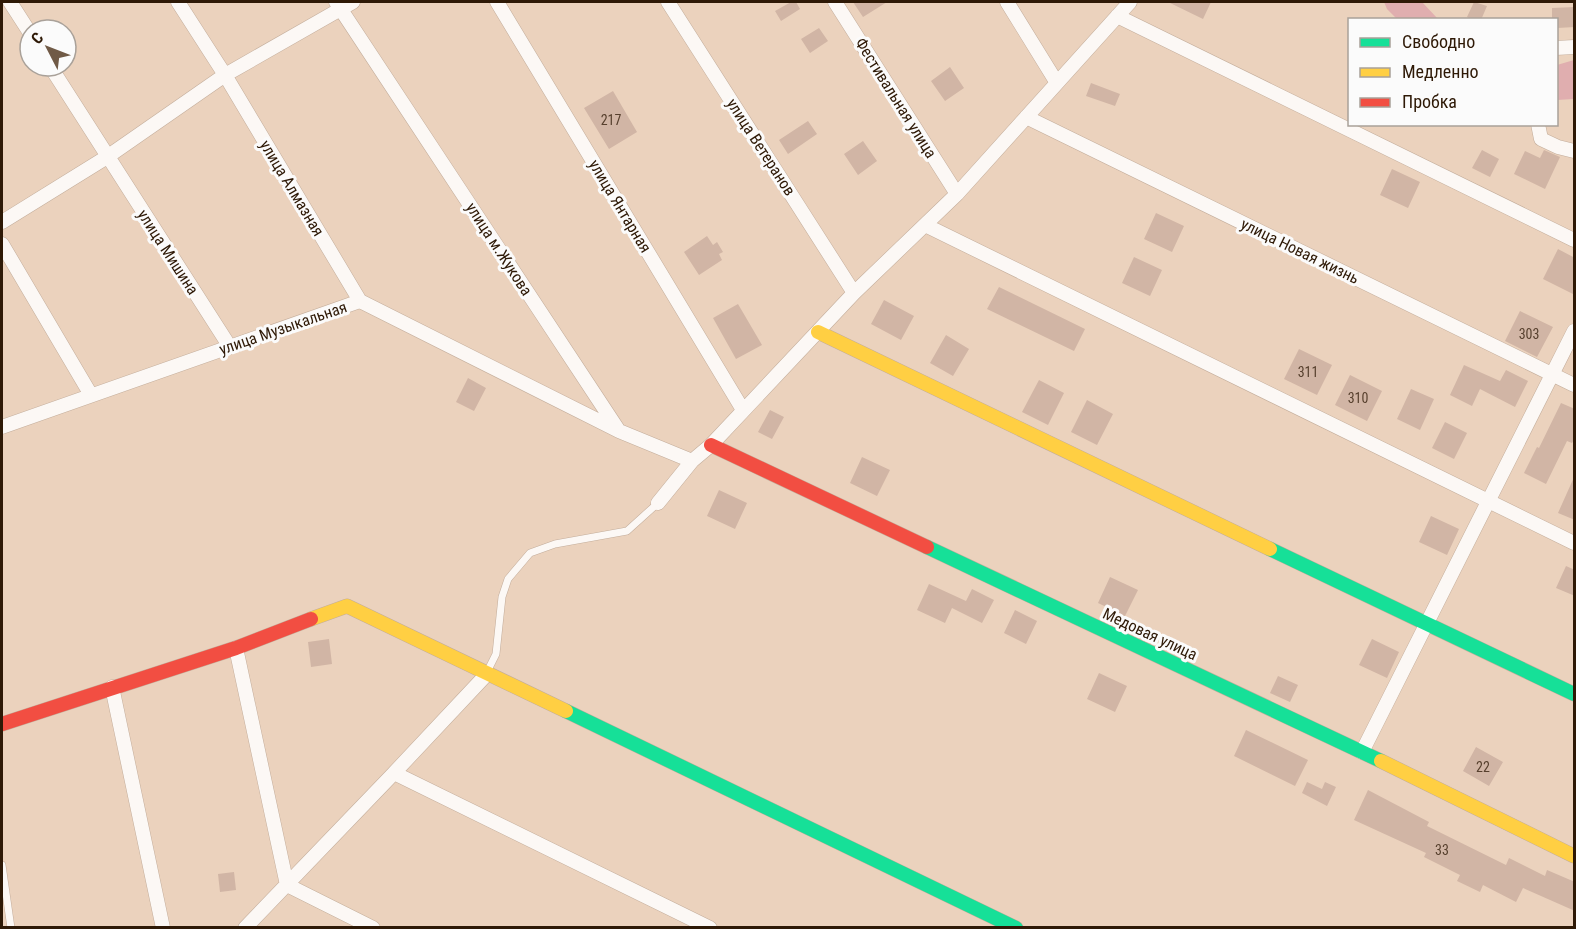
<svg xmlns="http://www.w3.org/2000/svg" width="1576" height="929" font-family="'Roboto Condensed',sans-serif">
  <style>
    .green { fill: #e0aeaf }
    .building { fill: #d1b5a5 }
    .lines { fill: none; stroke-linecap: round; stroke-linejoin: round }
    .lane-casing { stroke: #c3ad9b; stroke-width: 8 }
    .street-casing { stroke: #c3ad9b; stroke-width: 15 }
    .fast-casing { stroke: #c3ad9b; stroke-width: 15 }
    .slow-casing { stroke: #c3ad9b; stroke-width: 15 }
    .jam-casing { stroke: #c3ad9b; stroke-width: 15 }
    .lane { stroke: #fcf8f5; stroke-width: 7 }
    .street { stroke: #fcf8f5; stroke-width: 14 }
    .fast { stroke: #16e098; stroke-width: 14 }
    .slow { stroke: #ffcf43; stroke-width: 14 }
    .jam { stroke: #f24e42; stroke-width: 14 }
    .labels { text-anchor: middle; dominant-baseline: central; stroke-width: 6; stroke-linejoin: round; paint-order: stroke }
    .number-label { font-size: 14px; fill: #57402e }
    .street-label { font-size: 16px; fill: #2e1906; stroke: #fbfbfb }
  </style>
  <rect width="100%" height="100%" fill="#ebd2bd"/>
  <path class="green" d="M 1384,2 L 1422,2 L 1438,19 L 1397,19 L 1387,9 Z
    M 1574,60 L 1574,99 L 1557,100 L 1557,65 Z"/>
  <path class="building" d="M 791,2 L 796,2 L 800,9 L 781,21 L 775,11 Z
    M 853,2 L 887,2 L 863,17 Z
    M 1168,2 L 1211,2 L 1203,19 Z
    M 1474,2 L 1487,6 L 1481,20 L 1473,20 L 1467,17 Z
    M 1575,7 L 1575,27 L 1557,28 L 1557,20 L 1552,20 L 1552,8 Z
    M 819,28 L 828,41 L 810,53 L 801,39 Z
    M 950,67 L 964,88 L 945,101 L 931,81 Z
    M 1091,83 L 1120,94 L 1115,106 L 1086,96 Z
    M 613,91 L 637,132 L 609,149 L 584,108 Z
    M 808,121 L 817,134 L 788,154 L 779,140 Z
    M 863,141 L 877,161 L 858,175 L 844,154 Z
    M 1482,150 L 1499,159 L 1490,177 L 1472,168 Z
    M 1544,150 L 1560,157 L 1545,189 L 1514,174 L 1525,151 L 1540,158 Z
    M 1392,169 L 1420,182 L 1408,208 L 1380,195 Z
    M 1156,213 L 1184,226 L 1172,252 L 1144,239 Z
    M 707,236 L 713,245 L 717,242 L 723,252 L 719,254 L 722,260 L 699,275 L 684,252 Z
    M 1558,249 L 1575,258 L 1575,295 L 1543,279 Z
    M 1134,257 L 1162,270 L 1150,296 L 1122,283 Z
    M 999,287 L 1085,329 L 1074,351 L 987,309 Z
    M 884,300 L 914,316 L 901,340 L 871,324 Z
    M 738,304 L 762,345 L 736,359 L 713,318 Z
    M 1520,311 L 1553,327 L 1537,357 L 1505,341 Z
    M 946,335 L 969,349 L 953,376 L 930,363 Z
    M 1299,349 L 1332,365 L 1317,395 L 1284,379 Z
    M 1464,365 L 1500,381 L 1506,370 L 1528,381 L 1515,407 L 1480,389 L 1472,406 L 1450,395 Z
    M 1350,375 L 1382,391 L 1367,421 L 1335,405 Z
    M 468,378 L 486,388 L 474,411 L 456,402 Z
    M 1039,380 L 1064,393 L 1048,425 L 1022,412 Z
    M 1411,389 L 1434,399 L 1420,430 L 1397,419 Z
    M 1087,400 L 1113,414 L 1097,445 L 1071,432 Z
    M 1561,403 L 1575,409 L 1575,438 L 1572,443 L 1567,441 L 1546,484 L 1524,473 L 1537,447 L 1539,448 Z
    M 770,410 L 784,417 L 772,439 L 758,432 Z
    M 1445,422 L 1467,433 L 1454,459 L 1432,448 Z
    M 862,457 L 890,470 L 877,496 L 850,483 Z
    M 1575,475 L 1575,520 L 1558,513 Z
    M 719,490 L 747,503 L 735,529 L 707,516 Z
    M 1431,516 L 1459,529 L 1447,555 L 1419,542 Z
    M 1566,566 L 1575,570 L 1575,596 L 1556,588 Z
    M 1110,577 L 1138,590 L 1125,616 L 1098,603 Z
    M 929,584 L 966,601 L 972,589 L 994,600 L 982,623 L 952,608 L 945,623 L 917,610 Z
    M 1015,610 L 1037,621 L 1026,644 L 1004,633 Z
    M 329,639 L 332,664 L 311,667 L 308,642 Z
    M 1372,639 L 1399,652 L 1387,678 L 1359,665 Z
    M 1099,673 L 1127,686 L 1115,712 L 1087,699 Z
    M 1278,676 L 1298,685 L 1290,702 L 1270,693 Z
    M 1246,730 L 1308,760 L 1295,786 L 1234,756 Z
    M 1476,747 L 1503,762 L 1489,786 L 1463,771 Z
    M 1307,782 L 1322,789 L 1325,782 L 1336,787 L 1327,806 L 1302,793 Z
    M 1368,790 L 1429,822 L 1427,826 L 1506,865 L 1509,858 L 1545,876 L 1547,870 L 1575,882 L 1575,911 L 1523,888 L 1516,902 L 1483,885 L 1480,892 L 1457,881 L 1460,875 L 1424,857 L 1426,853 L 1354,820 Z
    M 234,872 L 236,890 L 220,892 L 218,874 Z"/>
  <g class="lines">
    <defs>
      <path id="lane" d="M 488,670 L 496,654 L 502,597 L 508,579 L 530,553 L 555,544 L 627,531 L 658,503
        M 2,865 L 11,928"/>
      <path id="street" d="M 10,2 L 30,33
        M 178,2 L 225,75 L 360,301
        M 336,2 L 619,431 L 692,461
        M 497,2 L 743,410
        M 668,2 L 854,293
        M 835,2 L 957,194
        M 1007,2 L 1057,83
        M 1117,16 L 1574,240
        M 1556,48 L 1574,47
        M 50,66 L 230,347
        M 1026,117 L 1574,385
        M 1538,124 L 1541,139 L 1558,147 L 1574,151
        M 2,222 L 107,157 L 225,75 L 353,2
        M 925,225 L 1574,543
        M 2,244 L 91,395
        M 2,427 L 360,301 L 619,431
        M 658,503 L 692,461 L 711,445 L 854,293 L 957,194 L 1130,2
        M 236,648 L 287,885 L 373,928
        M 487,674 L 394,773 L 710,928
        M 112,687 L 163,928
        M 1362,752 L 1574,331
        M 245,928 L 394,773"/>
      <path id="fast" d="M 927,547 L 1381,761
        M 1270,549 L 1574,694
        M 566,711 L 1016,928"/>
      <path id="slow" d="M 818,332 L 1270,549
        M 311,619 L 347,606 L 566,711
        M 1381,761 L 1574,856"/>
      <path id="jam" d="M 711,445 L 927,547
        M 2,724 L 236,648 L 311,619"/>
    </defs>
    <use href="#lane" class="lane-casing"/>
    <use href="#street" class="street-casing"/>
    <use href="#fast" class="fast-casing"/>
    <use href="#slow" class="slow-casing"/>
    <use href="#jam" class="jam-casing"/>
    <use href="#lane" class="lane"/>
    <use href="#street" class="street"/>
    <use href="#fast" class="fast"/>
    <use href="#slow" class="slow"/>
    <use href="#jam" class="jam"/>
  </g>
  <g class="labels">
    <g class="number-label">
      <text x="611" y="120">217</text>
      <text x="1529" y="334">303</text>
      <text x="1308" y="372">311</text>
      <text x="1358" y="398">310</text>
      <text x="1483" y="767">22</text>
      <text x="1442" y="850">33</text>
    </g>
    <g class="street-label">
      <text transform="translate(896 98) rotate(58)">Фестивальная улица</text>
      <text transform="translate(761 147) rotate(57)">улица Ветеранов</text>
      <text transform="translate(292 188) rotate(59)">улица Алмазная</text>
      <text transform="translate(620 206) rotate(59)">улица Янтарная</text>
      <text transform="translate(499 249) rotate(57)">улица м.Жукова</text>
      <text transform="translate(1300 251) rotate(26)">улица Новая жизнь</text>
      <text transform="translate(168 252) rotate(57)">улица Мишина</text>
      <text transform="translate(283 328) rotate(-19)">улица Музыкальная</text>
      <text transform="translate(1150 634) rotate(25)">Медовая улица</text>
    </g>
  </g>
  <rect width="1576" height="929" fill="none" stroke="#2e1906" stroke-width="6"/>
  <rect x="1348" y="18" width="210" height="108" fill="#fbfbfb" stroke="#a9a199" stroke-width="1.5"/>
  <rect x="1360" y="38" width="30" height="9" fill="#16e098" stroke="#a9a199" stroke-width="1.5"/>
  <text x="1402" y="48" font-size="18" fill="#2e1906">Свободно</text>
  <rect x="1360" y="68" width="30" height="9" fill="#ffcf43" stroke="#a9a199" stroke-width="1.5"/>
  <text x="1402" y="78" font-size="18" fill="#2e1906">Медленно</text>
  <rect x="1360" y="98" width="30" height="9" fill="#f24e42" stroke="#a9a199" stroke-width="1.5"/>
  <text x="1402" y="108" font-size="18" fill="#2e1906">Пробка</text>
  <g transform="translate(48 48) rotate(312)"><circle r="28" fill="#fbfbfb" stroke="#a9a199" stroke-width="1.5"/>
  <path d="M0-4.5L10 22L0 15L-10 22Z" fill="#705a46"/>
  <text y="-9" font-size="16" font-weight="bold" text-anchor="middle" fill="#2e1906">С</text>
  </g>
</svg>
